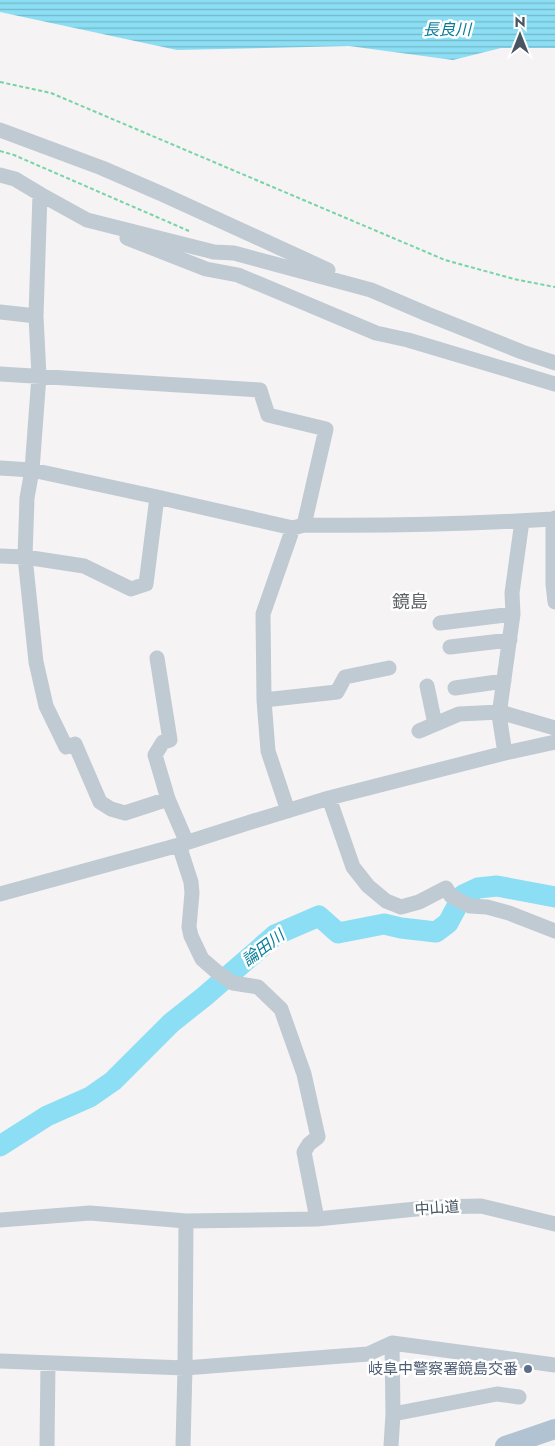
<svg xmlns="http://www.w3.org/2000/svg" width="555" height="1446" font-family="Jost,'Noto Sans JP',sans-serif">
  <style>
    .water { fill: url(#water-rules) }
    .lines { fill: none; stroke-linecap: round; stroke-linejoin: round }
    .river { stroke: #8bdef3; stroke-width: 21 }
    .path { stroke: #75d5a5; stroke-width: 2; stroke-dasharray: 4 2.5; stroke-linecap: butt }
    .minor { stroke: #c0cad3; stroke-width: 15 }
    .major { stroke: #b1c2d3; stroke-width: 20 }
    .service-dot { fill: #5c6f8a; stroke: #fff; stroke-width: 2 }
    .labels { text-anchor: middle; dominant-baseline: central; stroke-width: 5; stroke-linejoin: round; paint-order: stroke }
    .street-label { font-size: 15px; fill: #495662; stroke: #fff }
    .service-label { font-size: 15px; fill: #4e5e75; stroke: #fff; text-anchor: end }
    .water-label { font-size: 16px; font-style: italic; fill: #057c9a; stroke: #fff }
    .quarter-label { font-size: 18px; fill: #5e6368; stroke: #fff }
  </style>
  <defs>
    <pattern id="water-rules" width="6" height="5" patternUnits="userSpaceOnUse" patternTransform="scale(1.25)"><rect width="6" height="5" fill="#8bdef3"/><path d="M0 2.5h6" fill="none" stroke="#74b7c8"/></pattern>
  </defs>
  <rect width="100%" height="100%" fill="#f5f3f3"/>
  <path class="water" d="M 0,0 L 555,0 L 555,48 L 501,48 L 453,60 L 349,46 L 177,50 L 0,12 Z"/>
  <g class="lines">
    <path class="river" d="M 0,1146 L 47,1116 L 90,1097 L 113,1081 L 171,1023 L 205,996 L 275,935 L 319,916 L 338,933 L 384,924 L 401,928 L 436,932 L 448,923 L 463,895 L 478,888 L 497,886 L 555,897"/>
    <path class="path" d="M 0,82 L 51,93 L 445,260 L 514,279 L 555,287
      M 0,151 L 14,155 L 189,231"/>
    <path class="minor" d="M 0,130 L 102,168 L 162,194 L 328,270
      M 0,175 L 15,179 L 40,194 L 87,220 L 214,252 L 234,253 L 371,290 L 427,314 L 522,352 L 555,363
      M 40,194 L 36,316 L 39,376 L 32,470 L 27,498 L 25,557 L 36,662 L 46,706 L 66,747 L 75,744 L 100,802 L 111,809 L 125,813 L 168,799 L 187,843
      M 127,238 L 206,269 L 238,275 L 376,333 L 408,340 L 555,384
      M 0,312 L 36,316
      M 0,374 L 260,390 L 268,415 L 326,429 L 304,525
      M 0,468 L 32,470 L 157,497 L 293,528 L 304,525 C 387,526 470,524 553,519 L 555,518
      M 553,519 L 553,584 L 555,602
      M 0,556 L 25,557 L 84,566 L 131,589 L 146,584 L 157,497
      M 440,623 L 513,614
      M 450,647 L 510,640
      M 157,658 L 170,740 L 163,742 L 155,755 L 168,799
      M 427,686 L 435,724
      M 455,688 L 504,681
      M 264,700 L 337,692 L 345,677 L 389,668
      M 419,731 L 459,714 L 500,712 L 555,728
      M 505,753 L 499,715 L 513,614 L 512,593 L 522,521
      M 329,798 L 353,867 L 368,886 L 386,901 L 401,907 L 419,902 L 446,888 L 451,896 L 470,906 L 487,907 L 509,913 L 555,931
      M 288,811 L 268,751 L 264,700 L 263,614 L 293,528
      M 179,845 L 191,882 L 192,893 L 189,927 L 191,936 L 202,959 L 217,972 L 233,983 L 258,987 L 281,1009 L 304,1074 L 318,1137 L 309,1144 L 304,1152 L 317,1219
      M 0,894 L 179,845 L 254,821 L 329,798 L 505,753 L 555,742
      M 0,1220 L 90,1213 L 186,1221 L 317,1219 L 436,1207 L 481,1206 L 555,1224
      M 0,1361 L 185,1368 L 368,1354 L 392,1343 L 555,1365
      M 393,1414 L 497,1394 L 519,1397
      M 47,1446 L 48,1363
      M 183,1446 L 185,1368 L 186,1221
      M 391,1446 L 393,1414 L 392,1343"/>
    <path class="major" d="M 505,1446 L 555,1429"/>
  </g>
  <circle class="service-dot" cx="528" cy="1369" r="5"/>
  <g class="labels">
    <g class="street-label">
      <text transform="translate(437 1208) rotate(-4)">中山道</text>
    </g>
    <g class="service-label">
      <text x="518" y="1369">岐阜中警察署鏡島交番</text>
    </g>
    <g class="water-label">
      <text x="447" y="29">長良川</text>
      <text transform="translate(263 948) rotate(-37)">論田川</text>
    </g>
    <g class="quarter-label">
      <text x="410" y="602">鏡島</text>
    </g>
  </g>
  <g transform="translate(520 35)" stroke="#ffffff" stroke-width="4" paint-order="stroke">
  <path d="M0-4L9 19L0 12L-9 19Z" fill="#495662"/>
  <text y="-8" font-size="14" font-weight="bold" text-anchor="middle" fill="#495662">N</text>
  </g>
</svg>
